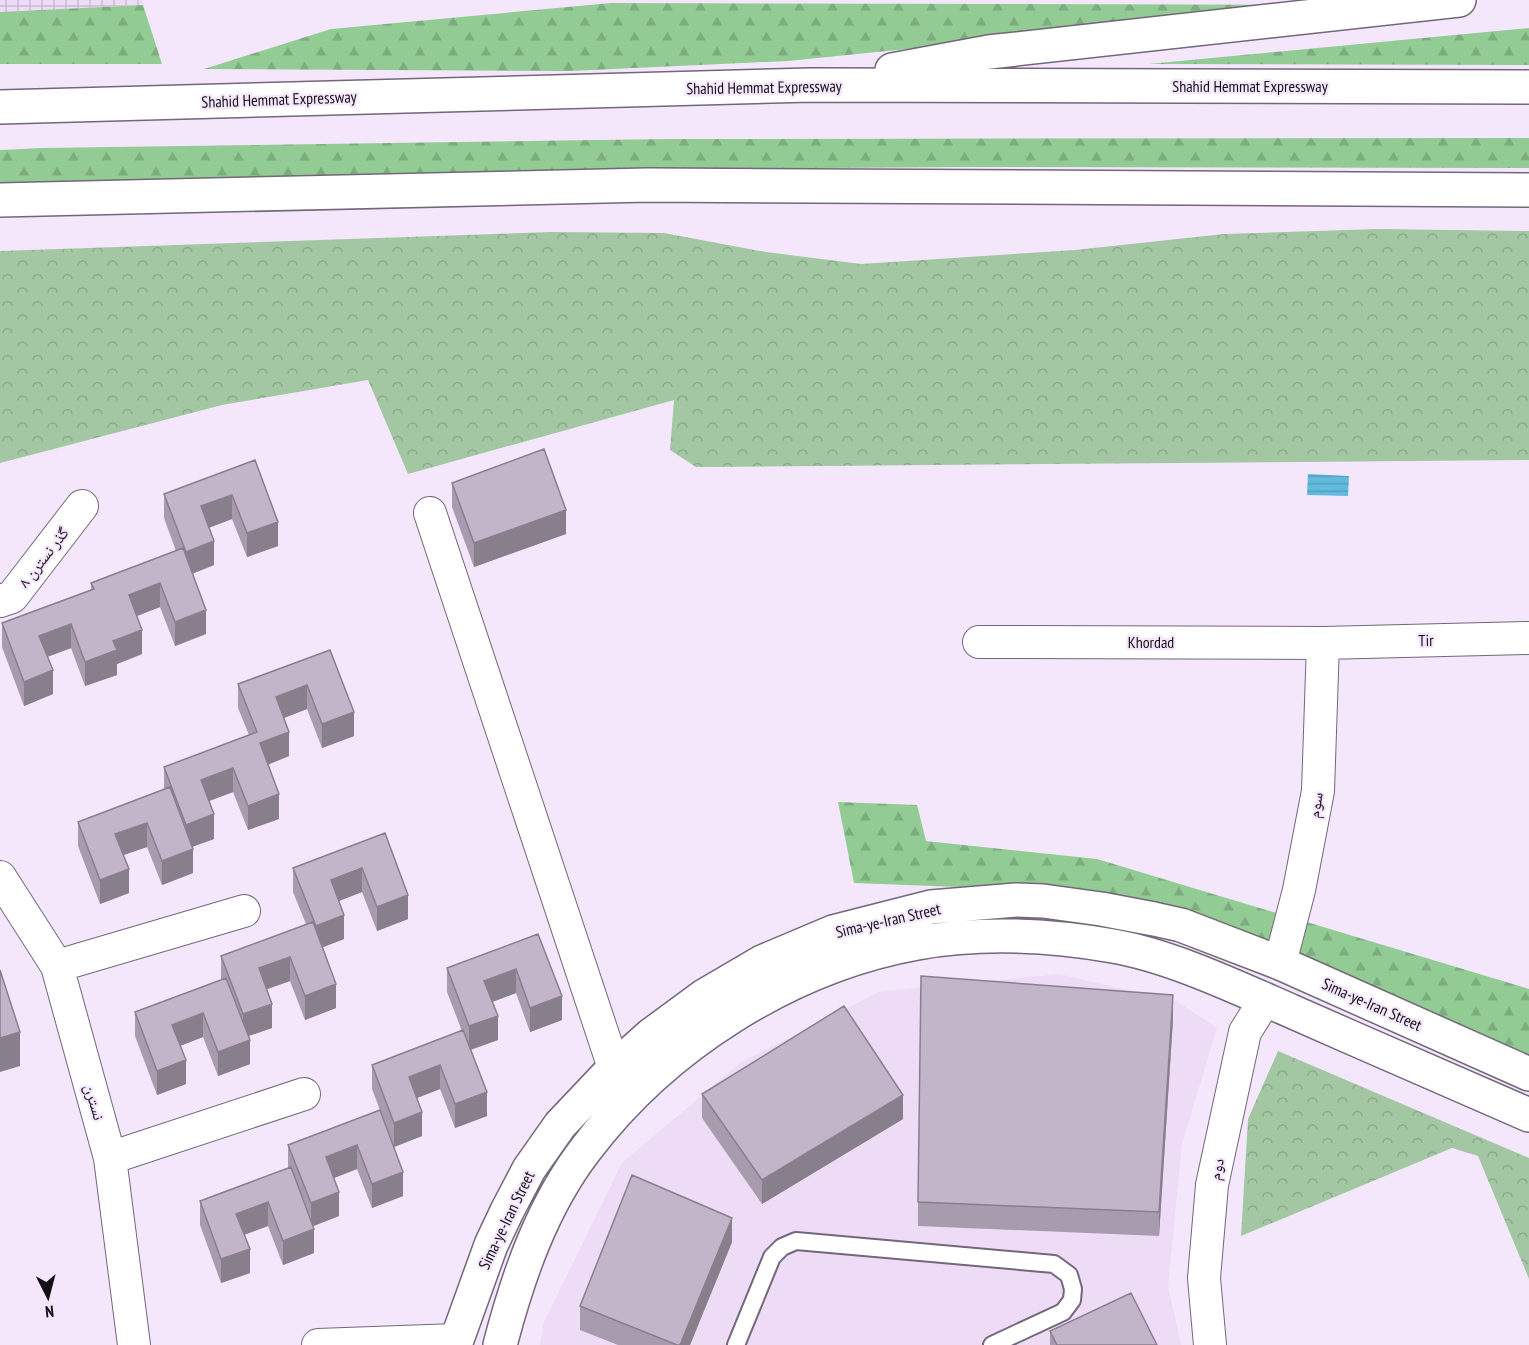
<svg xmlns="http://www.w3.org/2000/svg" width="1529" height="1345" font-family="'PT Sans Narrow','Noto Naskh Arabic',sans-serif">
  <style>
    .built { fill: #eedcf7 }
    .industrial { fill: url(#industrial-grid) }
    .forest { fill: url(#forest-firs) }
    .park { fill: url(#park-crowns) }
    .water { fill: url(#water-rules) }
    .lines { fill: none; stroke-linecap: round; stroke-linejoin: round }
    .service-casing { stroke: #736779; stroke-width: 20 }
    .minor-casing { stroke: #736779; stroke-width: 34 }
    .tertiary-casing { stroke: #736779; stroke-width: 36 }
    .trunk-casing { stroke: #736779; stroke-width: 36 }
    .service { stroke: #fff; stroke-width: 16 }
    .minor { stroke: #fff; stroke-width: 32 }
    .tertiary { stroke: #fff; stroke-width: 33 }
    .trunk { stroke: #fff; stroke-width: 33 }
    .wall { fill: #a79cad }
    .shaded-wall { fill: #887f8d }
    .building { fill: #c2b5c9; stroke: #887f8d; stroke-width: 1.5 }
    .labels { text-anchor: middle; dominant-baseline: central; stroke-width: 4.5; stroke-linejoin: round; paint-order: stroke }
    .street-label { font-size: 16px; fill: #130f15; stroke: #f5e7fb }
  </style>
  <defs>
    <pattern id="industrial-grid" width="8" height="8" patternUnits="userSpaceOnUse" patternTransform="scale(1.5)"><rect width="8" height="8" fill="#eedcf7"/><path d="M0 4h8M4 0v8" fill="none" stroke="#cbbcd3"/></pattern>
    <pattern id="forest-firs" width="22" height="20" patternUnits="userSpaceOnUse" patternTransform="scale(1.5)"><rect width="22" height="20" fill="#92cb93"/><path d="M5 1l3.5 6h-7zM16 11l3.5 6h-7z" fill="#7dad7e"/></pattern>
    <pattern id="park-crowns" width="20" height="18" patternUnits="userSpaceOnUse" patternTransform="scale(1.5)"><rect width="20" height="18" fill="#a2c7a2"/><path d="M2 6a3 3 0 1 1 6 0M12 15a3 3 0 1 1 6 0" fill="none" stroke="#8baa8b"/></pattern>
    <pattern id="water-rules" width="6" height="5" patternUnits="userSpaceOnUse" patternTransform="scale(1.5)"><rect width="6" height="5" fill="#62badd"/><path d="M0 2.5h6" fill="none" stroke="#549fbd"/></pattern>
  </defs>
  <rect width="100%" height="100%" fill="#f5e7fb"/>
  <path class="built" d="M 1059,974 L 1178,1002 L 1217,1028 L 1182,1144 L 1168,1286 L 1181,1345 L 540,1345 L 544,1322 L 622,1163 L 741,1062 L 879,992 Z"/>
  <path class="industrial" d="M 0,0 L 143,0 L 143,5 L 0,12 Z"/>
  <path class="forest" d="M 611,3 L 1342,5 L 788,61 L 570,71 L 204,69 L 331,29 Z
    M 143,5 L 162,64 L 0,64 L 0,12 Z
    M 1529,28 L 1529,65 L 1148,64 Z
    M 1529,138 L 1529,168 L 961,167 L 538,170 L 0,184 L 0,150 L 42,148 L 668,139 Z
    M 838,802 L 917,805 L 926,841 L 1097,859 L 1529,989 L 1529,1064 L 1093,892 L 854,883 Z"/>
  <path class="park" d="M 1377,229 L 1529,231 L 1529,460 L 696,467 L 670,450 L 674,400 L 408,474 L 368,380 L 222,405 L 0,463 L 0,251 L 551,232 L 664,233 L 766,252 L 861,264 L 1075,250 L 1224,234 Z
    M 1278,1051 L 1529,1158 L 1529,1279 L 1478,1156 L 1452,1148 L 1241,1236 L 1248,1119 Z"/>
  <path class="water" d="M 1308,474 L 1349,476 L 1348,496 L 1307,495 Z"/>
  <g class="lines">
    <defs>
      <path id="service" d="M 736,1345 L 772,1257 L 782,1247 L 796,1241 L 1054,1264 L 1069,1275 L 1073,1289 L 1072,1300 L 1063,1312 L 992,1345"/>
      <path id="minor" d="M 430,513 L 614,1068
        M 0,601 L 12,597 L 82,506
        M 979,642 L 1323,643 L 1529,638
        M 0,877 L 57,966 L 110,1158 L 134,1345
        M 1280,963 L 1299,890 L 1318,791 L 1323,643
        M 57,966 L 244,911
        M 110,1158 L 304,1094
        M 318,1345 L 456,1340
        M 1210,1345 L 1204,1278 L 1212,1185 L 1245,1032 L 1265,1000"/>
      <path id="tertiary" d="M 455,1345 L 491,1245 L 507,1211 L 529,1169 L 560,1125 L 614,1068 L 651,1035 L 704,996 L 762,962 L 833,932 L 931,907 L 1016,900 L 1043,901 L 1101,909 L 1154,919 L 1181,925 L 1280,963 L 1529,1074
        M 500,1345 C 518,1276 542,1206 586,1149 C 664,1046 789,966 917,943 C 980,932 1050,935 1113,946 C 1171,956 1236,987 1291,1011 C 1370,1046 1449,1080 1529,1115"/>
      <path id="trunk" d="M 892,70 L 989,52 L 1459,0
        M 0,107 L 811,85 L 1529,87
        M 0,200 L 648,185 L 1529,190"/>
    </defs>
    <use href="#service" class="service-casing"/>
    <use href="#minor" class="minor-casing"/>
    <use href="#tertiary" class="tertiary-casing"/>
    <use href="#trunk" class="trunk-casing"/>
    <use href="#service" class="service"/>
    <use href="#minor" class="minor"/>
    <use href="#tertiary" class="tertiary"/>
    <use href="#trunk" class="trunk"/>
  </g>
  <path class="wall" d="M 255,460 L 278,546 L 247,557 L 232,519 L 209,527 L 214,565 L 192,574 L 206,634 L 175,646 L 160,607 L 137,616 L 142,654 L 117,664 L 117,675 L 85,686 L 71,648 L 47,657 L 53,694 L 24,706 L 2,647 L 2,623 L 91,590 L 91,583 L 176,551 L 164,518 L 164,494 Z
    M 452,483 L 566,534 L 474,567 L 452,507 Z
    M 330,650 L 354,736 L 322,748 L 307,709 L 284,718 L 289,756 L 268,764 L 279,819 L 248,830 L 233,792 L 209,801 L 214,839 L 192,847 L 193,873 L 162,885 L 147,847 L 123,855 L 129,893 L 100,904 L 78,846 L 78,822 L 164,789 L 164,767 L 249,735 L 238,708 L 238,684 Z
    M 385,833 L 408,919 L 377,931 L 362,892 L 339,901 L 344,939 L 322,947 L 336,1008 L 305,1020 L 290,981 L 267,989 L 272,1028 L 248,1036 L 250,1064 L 218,1076 L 203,1037 L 180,1046 L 186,1084 L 157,1095 L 135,1036 L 135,1012 L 221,980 L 221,956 L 306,924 L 293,892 L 293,868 Z
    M 538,934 L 562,1020 L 530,1032 L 516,993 L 492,1002 L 498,1040 L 471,1050 L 487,1116 L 455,1128 L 440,1089 L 417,1098 L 422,1136 L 394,1147 L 372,1089 L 372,1065 L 462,1031 L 447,992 L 447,968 Z
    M 1173,1019 L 1159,1236 L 918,1226 L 918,1202 Z
    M 702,1094 L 903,1119 L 762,1204 L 702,1118 Z
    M 380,1110 L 403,1196 L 372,1208 L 357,1169 L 334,1178 L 339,1216 L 313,1226 L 314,1253 L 283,1265 L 268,1226 L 245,1234 L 250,1273 L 221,1283 L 200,1225 L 200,1201 L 288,1168 L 288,1145 Z
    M 732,1242 L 690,1345 L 618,1345 L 580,1330 L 580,1306 Z
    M 1050,1331 L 1157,1345 L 1050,1345 Z"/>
  <path class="shaded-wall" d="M 232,495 L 232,519 L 201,531 L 201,506 Z
    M 566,510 L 566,534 L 474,567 L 474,543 Z
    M 278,522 L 278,546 L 247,557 L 247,533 Z
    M 214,541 L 214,565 L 186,576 L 186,552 Z
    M 160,583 L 160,607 L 129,619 L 129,595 Z
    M 206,610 L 206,634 L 175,646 L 175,622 Z
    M 71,624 L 71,648 L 39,660 L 39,636 Z
    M 142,630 L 142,654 L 117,664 L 117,675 L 85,686 L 85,662 L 113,641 Z
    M 53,670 L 53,694 L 24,706 L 24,682 Z
    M 307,685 L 307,709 L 276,721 L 276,697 Z
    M 354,712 L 354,736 L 322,748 L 322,724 Z
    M 289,732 L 289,756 L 260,768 L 260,743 Z
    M 233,768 L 233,792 L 201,804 L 201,780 Z
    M 279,794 L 279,819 L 248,830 L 248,806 Z
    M 214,814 L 214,839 L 186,849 L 186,825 Z
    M 147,823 L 147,847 L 115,858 L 115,834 Z
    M 193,849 L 193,873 L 162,885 L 162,861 Z
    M 362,868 L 362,892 L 331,904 L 331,880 Z
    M 129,869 L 129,893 L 100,904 L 100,880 Z
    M 408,895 L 408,919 L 377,931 L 377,907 Z
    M 344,915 L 344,939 L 316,950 L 316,926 Z
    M 290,957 L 290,981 L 259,992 L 259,968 Z
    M 516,969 L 516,993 L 484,1005 L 484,981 Z
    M 336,984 L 336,1008 L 305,1020 L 305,996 Z
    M 1173,995 L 1173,1019 L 1159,1236 L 1159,1212 Z
    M 562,996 L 562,1020 L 530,1032 L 530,1008 Z
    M 272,1004 L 272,1028 L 243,1038 L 243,1014 Z
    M 203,1013 L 203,1037 L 172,1049 L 172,1025 Z
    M 498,1016 L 498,1040 L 469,1050 L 469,1026 Z
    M 20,1032 L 20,1066 L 0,1072 L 0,1084 L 0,1038 Z
    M 250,1040 L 250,1064 L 218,1076 L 218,1052 Z
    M 186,1060 L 186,1084 L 157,1095 L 157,1071 Z
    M 440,1065 L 440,1089 L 409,1101 L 409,1077 Z
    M 487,1092 L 487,1116 L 455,1128 L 455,1104 Z
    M 903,1095 L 903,1119 L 762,1204 L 762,1180 Z
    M 422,1112 L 422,1136 L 394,1147 L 394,1123 Z
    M 357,1145 L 357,1169 L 326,1181 L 326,1157 Z
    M 403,1172 L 403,1196 L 372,1208 L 372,1184 Z
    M 339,1192 L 339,1216 L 311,1227 L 311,1203 Z
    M 268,1202 L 268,1226 L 236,1238 L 236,1214 Z
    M 732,1218 L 732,1242 L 690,1345 L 680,1345 Z
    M 314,1229 L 314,1253 L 283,1265 L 283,1241 Z
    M 250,1249 L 250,1273 L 221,1283 L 221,1259 Z"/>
  <path class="building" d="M 544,449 L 566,510 L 474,543 L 452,483 Z
    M 255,460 L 278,522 L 247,533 L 232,495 L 201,506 L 214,541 L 186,552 L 164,494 Z
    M 183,548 L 206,610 L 175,622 L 160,583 L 129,595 L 142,630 L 113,641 L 117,650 L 85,662 L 71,624 L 39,636 L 53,670 L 24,682 L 2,623 L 94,589 L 91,583 Z
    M 330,650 L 354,712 L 322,724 L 307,685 L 276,697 L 289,732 L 260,743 L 279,794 L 248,806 L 233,768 L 201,780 L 214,814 L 186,825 L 164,767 L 257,732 L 238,684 Z
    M 170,787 L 193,849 L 162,861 L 147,823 L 115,834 L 129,869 L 100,880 L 78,822 Z
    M 385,833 L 408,895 L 377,907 L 362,868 L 331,880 L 344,915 L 316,926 L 293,868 Z
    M 313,922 L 336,984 L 305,996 L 290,957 L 259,968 L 272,1004 L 243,1014 L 221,956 Z
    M 538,934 L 562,996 L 530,1008 L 516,969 L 484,981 L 498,1016 L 469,1026 L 447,968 Z
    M 0,970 L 20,1032 L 0,1038 Z
    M 921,976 L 1173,995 L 1159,1212 L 918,1202 Z
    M 226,978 L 250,1040 L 218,1052 L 203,1013 L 172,1025 L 186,1060 L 157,1071 L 135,1012 Z
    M 844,1006 L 903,1095 L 762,1180 L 702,1094 Z
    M 463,1030 L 487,1092 L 455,1104 L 440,1065 L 409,1077 L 422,1112 L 394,1123 L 372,1065 Z
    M 380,1110 L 403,1172 L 372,1184 L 357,1145 L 326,1157 L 339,1192 L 311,1203 L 288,1145 Z
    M 291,1167 L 314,1229 L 283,1241 L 268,1202 L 236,1214 L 250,1249 L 221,1259 L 200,1201 Z
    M 632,1175 L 732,1218 L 680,1345 L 677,1345 L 580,1306 Z
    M 1131,1293 L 1157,1345 L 1057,1345 L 1050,1331 Z"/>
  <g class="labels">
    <g class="street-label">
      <text x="1250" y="86">Shahid Hemmat Expressway</text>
      <text transform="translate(764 87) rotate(-1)">Shahid Hemmat Expressway</text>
      <text transform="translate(279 99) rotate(-2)">Shahid Hemmat Expressway</text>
      <text transform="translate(43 557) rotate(-52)">گذر نسترن ۸</text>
      <text transform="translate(1426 640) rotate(-1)">Tir</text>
      <text x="1151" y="642">Khordad</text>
      <text transform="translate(1315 805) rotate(-81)">سوم</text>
      <text transform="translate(888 920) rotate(-13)">Sima-ye-Iran Street</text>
      <text transform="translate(1372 1004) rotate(24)">Sima-ye-Iran Street</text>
      <text transform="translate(95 1102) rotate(74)">نسترن</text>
      <text transform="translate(1216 1169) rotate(-78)">دوم</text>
      <text transform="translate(506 1220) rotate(-64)">Sima-ye-Iran Street</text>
    </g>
  </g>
  <g transform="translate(48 1297) rotate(174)" stroke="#f5e7fb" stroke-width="4.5" paint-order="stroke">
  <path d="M0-4.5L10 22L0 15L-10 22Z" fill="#130f15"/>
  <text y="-9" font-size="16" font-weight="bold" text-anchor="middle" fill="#130f15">N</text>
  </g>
</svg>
